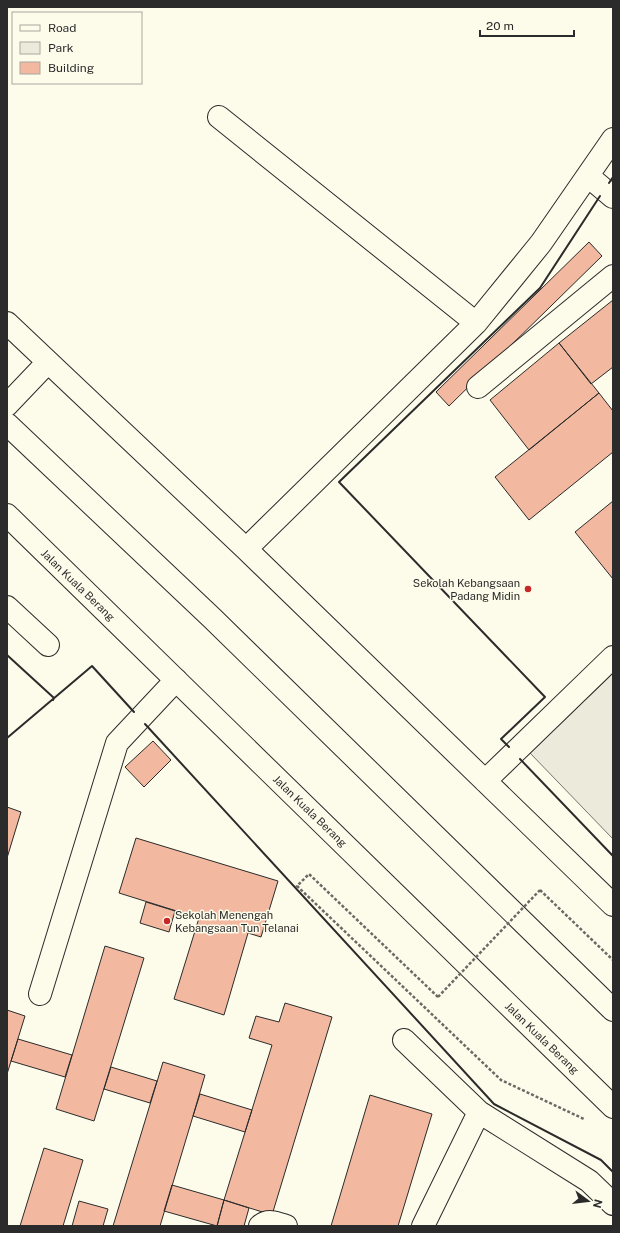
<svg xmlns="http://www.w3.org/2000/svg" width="620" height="1233" font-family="'Public Sans',sans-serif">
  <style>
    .green { fill: #ecebdb; stroke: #74746e }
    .building { fill: #f2b8a0; stroke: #2b2b2b }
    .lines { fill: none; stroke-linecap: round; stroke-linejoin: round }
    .minor-casing { stroke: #2b2b2b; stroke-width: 24 }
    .highway-casing { stroke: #2b2b2b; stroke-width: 24 }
    .path { stroke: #6a6964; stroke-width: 2.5; stroke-dasharray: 3 2; stroke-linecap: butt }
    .minor { stroke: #fdfbea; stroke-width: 22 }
    .highway { stroke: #fdfbea; stroke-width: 22 }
    .path-bridge { stroke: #6a6964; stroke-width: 2.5; stroke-dasharray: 3 2; stroke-linecap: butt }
    .wall { stroke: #2b2b2b; stroke-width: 2 }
    .poi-dot { fill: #c62828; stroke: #fdfbea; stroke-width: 1.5 }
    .labels { text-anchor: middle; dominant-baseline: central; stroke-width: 3; stroke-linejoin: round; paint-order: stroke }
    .poi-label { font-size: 11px; fill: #2b2b2b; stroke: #fdfbea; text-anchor: end }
    .street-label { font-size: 11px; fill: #2b2b2b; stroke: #fdfbea }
  </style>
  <rect width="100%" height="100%" fill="#fdfbea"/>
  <path class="green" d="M 613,673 L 613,839 L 530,753 Z"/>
  <path class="building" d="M 589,242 L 602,256 L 449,406 L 436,392 Z
    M 613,300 L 613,367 L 591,384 L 559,343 Z
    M 559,343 L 599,393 L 529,450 L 490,400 Z
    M 599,393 L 613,411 L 613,452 L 529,520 L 495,477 Z
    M 613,501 L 613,579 L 575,532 Z
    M 153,741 L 171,760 L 144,787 L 125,767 Z
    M 7,807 L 21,812 L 7,858 Z
    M 136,838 L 278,881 L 261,937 L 248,933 L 224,1015 L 174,999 L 199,918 L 119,893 Z
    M 146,902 L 175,911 L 169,932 L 140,923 Z
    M 105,946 L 144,958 L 94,1121 L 56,1109 Z
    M 285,1003 L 332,1017 L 272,1215 L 224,1200 L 272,1045 L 249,1038 L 256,1016 L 279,1022 Z
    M 7,1010 L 25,1016 L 7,1074 Z
    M 18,1039 L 72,1055 L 65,1077 L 11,1061 Z
    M 163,1062 L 205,1075 L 193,1116 L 160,1226 L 113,1226 Z
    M 111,1067 L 157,1081 L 150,1103 L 104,1089 Z
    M 200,1094 L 252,1110 L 245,1132 L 193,1116 Z
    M 370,1095 L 432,1114 L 398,1226 L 331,1226 Z
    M 44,1148 L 83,1160 L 63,1226 L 20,1226 Z
    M 172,1185 L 224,1200 L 217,1226 L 164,1211 Z
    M 224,1200 L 249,1208 L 244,1226 L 217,1226 Z
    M 79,1201 L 108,1209 L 103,1226 L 72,1226 Z"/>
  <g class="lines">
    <defs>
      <path id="minor" d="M 219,117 L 476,323
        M 588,176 L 613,197
        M 7,323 L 246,549 L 613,905
        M 478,387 L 613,276
        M 7,405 L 48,362
        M 246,549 L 476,323 L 541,243 L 613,139
        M 7,607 L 48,645
        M 485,781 L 613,657
        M 40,994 L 117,743 L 176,680
        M 404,1040 L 479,1112 L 589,1181 L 613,1204
        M 260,1226 C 268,1219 277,1223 286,1226
        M 423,1226 L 479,1112"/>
      <path id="highway" d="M 7,424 L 212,618 L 613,1010
        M 7,515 L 613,1107"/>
    </defs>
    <use href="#minor" class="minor-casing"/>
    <use href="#highway" class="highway-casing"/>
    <path class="path" d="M 540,890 L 613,960
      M 438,997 L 309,874 L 297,886 L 501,1080 L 584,1119"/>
    <use href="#minor" class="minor"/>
    <use href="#highway" class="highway"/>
    <path class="path-bridge" d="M 438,997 L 540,890"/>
    <path class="wall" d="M 609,183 L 613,177
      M 7,655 L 54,698 L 53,700
      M 145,724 L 494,1104 L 601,1160 L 613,1172
      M 7,738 L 92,666 L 134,712
      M 509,747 L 501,739 L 545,697 L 339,482 L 540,288 L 600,196
      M 520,759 L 613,856"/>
  </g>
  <g class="poi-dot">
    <circle cx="528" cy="589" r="4"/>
    <circle cx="167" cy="921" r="4"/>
  </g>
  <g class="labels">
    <g class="poi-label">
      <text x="520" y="583">Sekolah Kebangsaan<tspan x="520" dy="13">Padang Midin</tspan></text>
      <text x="175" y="915" text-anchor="start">Sekolah Menengah<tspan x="175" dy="13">Kebangsaan Tun Telanai</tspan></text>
    </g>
    <g class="street-label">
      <text transform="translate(78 585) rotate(44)">Jalan Kuala Berang</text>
      <text transform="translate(310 811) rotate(44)">Jalan Kuala Berang</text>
      <text transform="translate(542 1038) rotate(44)">Jalan Kuala Berang</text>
    </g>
  </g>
  <rect width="620" height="1233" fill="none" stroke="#2b2b2b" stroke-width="16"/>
  <rect x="12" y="12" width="130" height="72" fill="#fdfbea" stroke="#a9a89e"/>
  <rect x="20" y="25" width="20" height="6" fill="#fdfbea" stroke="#a9a89e"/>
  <text x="48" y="32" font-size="12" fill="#2b2b2b">Road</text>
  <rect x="20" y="42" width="20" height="12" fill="#ecebdb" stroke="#a9a89e"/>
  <text x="48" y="52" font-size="12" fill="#2b2b2b">Park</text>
  <rect x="20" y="62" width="20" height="12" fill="#f2b8a0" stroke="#a9a89e"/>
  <text x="48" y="72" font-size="12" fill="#2b2b2b">Building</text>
  <g transform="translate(588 1201) rotate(105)" stroke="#fdfbea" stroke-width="3" paint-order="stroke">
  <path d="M0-3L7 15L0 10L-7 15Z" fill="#2b2b2b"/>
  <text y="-6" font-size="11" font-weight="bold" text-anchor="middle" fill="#2b2b2b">N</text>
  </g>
  <path d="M480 30v6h94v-6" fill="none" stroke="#2b2b2b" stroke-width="2"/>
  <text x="486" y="30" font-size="12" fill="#2b2b2b" stroke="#fdfbea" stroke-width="3" paint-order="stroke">20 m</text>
</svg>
